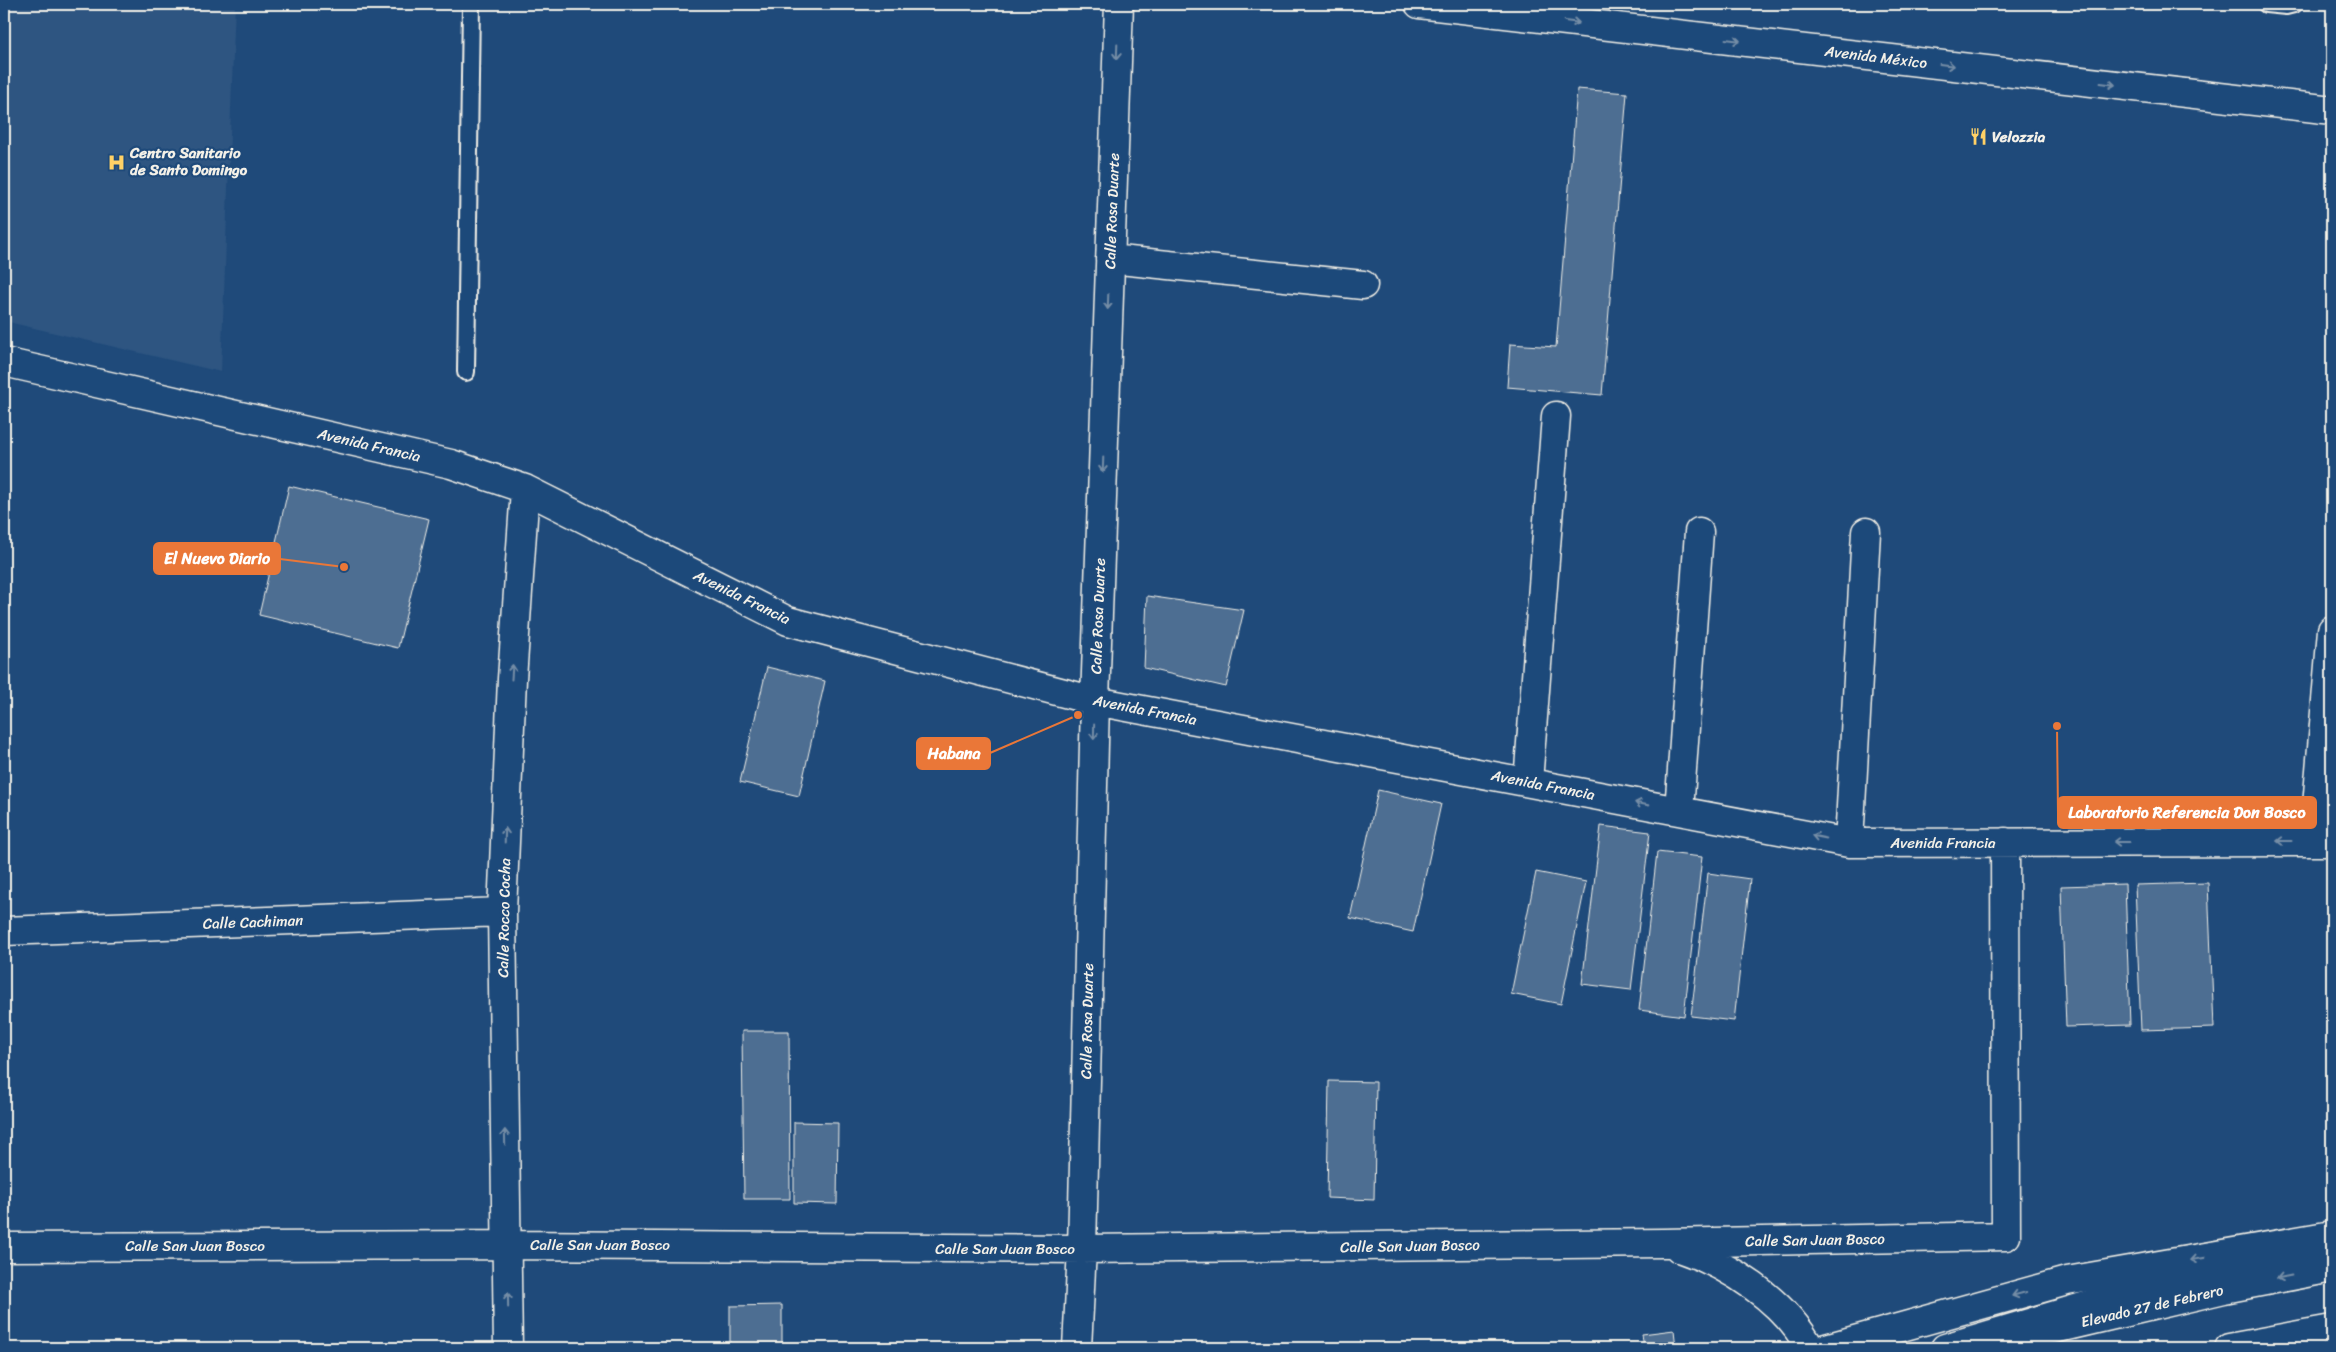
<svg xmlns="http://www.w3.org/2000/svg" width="2336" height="1352" font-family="Sriracha,sans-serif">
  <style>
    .built { fill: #2d5581 }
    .building { fill: #4d6e92; stroke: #f4f1e8 }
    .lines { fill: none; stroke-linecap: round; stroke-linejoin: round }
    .lane-casing { stroke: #f4f1e8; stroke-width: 20 }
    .street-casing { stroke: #f4f1e8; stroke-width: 31 }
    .secondary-casing { stroke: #f4f1e8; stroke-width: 31 }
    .primary-casing { stroke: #f4f1e8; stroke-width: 31 }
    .highway-casing { stroke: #f4f1e8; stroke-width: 31 }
    .lane { stroke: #1f4a7a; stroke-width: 16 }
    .street { stroke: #1f4a7a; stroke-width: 28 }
    .secondary { stroke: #1f4a7a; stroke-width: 28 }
    .primary { stroke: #1f4a7a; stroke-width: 28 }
    .highway { stroke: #1f4a7a; stroke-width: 28 }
    .oneway { stroke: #748da6 }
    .labels { text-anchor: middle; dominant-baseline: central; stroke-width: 4.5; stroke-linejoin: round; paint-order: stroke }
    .street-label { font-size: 15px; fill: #f4f1e8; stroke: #1f4a7a }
    .poi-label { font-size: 15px; font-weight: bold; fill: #f4f1e8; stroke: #1f4a7a; text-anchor: start }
    .leader { fill: none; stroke: #ea7738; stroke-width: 2 }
    .callout-dot { fill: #ea7738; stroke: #1f4a7a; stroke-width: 2 }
    .callout { fill: #ea7738; stroke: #ea7738; stroke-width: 2 }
    .callout-label { font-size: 16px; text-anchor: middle; font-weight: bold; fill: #fff }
  </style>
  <rect width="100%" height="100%" fill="#1f4a7a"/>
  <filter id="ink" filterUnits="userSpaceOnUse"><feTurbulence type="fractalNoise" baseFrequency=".02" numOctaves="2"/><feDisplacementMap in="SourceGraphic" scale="10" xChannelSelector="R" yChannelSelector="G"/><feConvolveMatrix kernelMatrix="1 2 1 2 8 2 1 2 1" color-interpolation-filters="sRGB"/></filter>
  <g filter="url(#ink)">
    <path class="built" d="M 4,4 L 235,4 L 221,372 L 4,321 Z"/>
    <path class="building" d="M 1577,89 L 1627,93 L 1602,395 L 1507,387 L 1510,344 L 1556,347 Z
      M 289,486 L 429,519 L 398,648 L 259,615 Z
      M 1147,596 L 1244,610 L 1226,687 L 1144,668 Z
      M 767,667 L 825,681 L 799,796 L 740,782 Z
      M 1378,790 L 1441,804 L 1413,932 L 1350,918 Z
      M 1601,826 L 1650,832 L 1631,990 L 1582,984 Z
      M 1657,852 L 1702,857 L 1684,1016 L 1639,1010 Z
      M 1536,872 L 1586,882 L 1561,1004 L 1511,994 Z
      M 1708,873 L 1750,879 L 1734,1021 L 1691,1016 Z
      M 2208,883 L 2214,1028 L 2141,1030 L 2135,885 Z
      M 2125,884 L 2130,1025 L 2066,1027 L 2061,886 Z
      M 742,1031 L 789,1031 L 790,1199 L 744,1199 Z
      M 1329,1081 L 1376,1082 L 1374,1200 L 1327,1198 Z
      M 794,1122 L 838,1123 L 837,1204 L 794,1203 Z
      M 782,1305 L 782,1348 L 730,1348 L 730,1306 Z
      M 1674,1330 L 1676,1348 L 1644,1348 L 1642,1334 Z"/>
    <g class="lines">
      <defs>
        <path id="lane" d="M 2266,4 L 2286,6 L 2294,4
          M 466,372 L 471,4"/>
        <path id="street" d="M 1110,259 L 1363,285
          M 4,362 L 451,464 L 525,489 L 788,621 L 1095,701 L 1849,843 L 2332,842
          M 1528,782 L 1556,416
          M 1679,811 L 1699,532
          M 2314,841 L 2332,630
          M 1849,843 L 1866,532
          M 4,931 L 502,912
          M 4,1247 L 507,1245 L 1082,1249 L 1663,1243 L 2006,1236 L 2005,842
          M 1679,1248 C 1729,1265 1784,1300 1810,1348
          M 508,1348 L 502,912 L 512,679 L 525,489
          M 1077,1348 L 1082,1249 L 1095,701 L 1119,4"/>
        <path id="secondary" d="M 1419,4 L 2332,110"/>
        <path id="primary" d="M 1945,1348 L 2103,1301 L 2314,1250"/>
        <path id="highway" d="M 1826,1348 L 2067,1281 L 2332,1235
          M 1974,1348 L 2224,1289 L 2332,1268
          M 2229,1348 L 2332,1329"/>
      </defs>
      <use href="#lane" class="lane-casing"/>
      <use href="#street" class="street-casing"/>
      <use href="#secondary" class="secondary-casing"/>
      <use href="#primary" class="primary-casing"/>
      <use href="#highway" class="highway-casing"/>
      <use href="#lane" class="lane"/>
      <use href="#street" class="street"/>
      <use href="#secondary" class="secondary"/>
      <use href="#primary" class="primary"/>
      <use href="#highway" class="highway"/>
    </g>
    <defs><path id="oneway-shaft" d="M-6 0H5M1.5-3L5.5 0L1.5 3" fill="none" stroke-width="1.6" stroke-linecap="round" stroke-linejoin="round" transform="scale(1.25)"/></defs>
    <g class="oneway">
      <use href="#oneway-shaft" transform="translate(1572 22) rotate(7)"/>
      <use href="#oneway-shaft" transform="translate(1733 40) rotate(7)"/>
      <use href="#oneway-shaft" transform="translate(1117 52) rotate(92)"/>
      <use href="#oneway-shaft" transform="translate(1947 65) rotate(7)"/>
      <use href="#oneway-shaft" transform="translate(2108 84) rotate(7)"/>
      <use href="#oneway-shaft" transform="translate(1108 302) rotate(92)"/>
      <use href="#oneway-shaft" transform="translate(1103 465) rotate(92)"/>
      <use href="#oneway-shaft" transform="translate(512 672) rotate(-86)"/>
      <use href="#oneway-shaft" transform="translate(1094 732) rotate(91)"/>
      <use href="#oneway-shaft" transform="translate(1642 804) rotate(-169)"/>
      <use href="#oneway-shaft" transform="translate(505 835) rotate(-88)"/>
      <use href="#oneway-shaft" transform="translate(1819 837) rotate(-169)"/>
      <use href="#oneway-shaft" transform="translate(2284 841) rotate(180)"/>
      <use href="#oneway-shaft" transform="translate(2121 842) rotate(180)"/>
      <use href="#oneway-shaft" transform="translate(505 1137) rotate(-91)"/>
      <use href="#oneway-shaft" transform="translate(2198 1259) rotate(170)"/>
      <use href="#oneway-shaft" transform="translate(2284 1277) rotate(169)"/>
      <use href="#oneway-shaft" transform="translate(2019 1294) rotate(165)"/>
      <use href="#oneway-shaft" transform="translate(508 1300) rotate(-91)"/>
    </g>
  </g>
  <defs>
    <symbol id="restaurant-bare" viewBox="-9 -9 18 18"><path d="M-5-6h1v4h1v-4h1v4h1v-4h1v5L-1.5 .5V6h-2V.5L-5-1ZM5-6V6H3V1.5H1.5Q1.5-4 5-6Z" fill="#ffd166" stroke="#1f4a7a" stroke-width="2.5" paint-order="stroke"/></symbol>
    <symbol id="hospital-bare" viewBox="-9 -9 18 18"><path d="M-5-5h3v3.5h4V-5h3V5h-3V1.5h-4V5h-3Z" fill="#ffd166" stroke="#1f4a7a" stroke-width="2.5" paint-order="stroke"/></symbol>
  </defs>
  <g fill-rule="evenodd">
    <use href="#restaurant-bare" x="1966" y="124" width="25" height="25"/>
    <use href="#hospital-bare" x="104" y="150" width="25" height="25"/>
  </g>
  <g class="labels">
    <g class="street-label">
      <text transform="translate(1876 57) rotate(7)">Avenida México</text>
      <text transform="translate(1112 211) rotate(-88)">Calle Rosa Duarte</text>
      <text transform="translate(369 445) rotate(13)">Avenida Francia</text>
      <text transform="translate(742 597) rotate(26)">Avenida Francia</text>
      <text transform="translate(1098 616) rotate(-88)">Calle Rosa Duarte</text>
      <text transform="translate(1145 710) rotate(11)">Avenida Francia</text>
      <text transform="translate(1543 785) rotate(11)">Avenida Francia</text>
      <text x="1943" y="843">Avenida Francia</text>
      <text transform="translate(504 918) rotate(-89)">Calle Rocco Cocha</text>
      <text transform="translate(253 922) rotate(-2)">Calle Cachiman</text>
      <text transform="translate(1087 1021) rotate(-89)">Calle Rosa Duarte</text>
      <text transform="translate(1815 1240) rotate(-1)">Calle San Juan Bosco</text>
      <text x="600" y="1245">Calle San Juan Bosco</text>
      <text x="195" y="1246">Calle San Juan Bosco</text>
      <text transform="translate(1410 1246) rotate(-1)">Calle San Juan Bosco</text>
      <text x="1005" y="1249">Calle San Juan Bosco</text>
      <text transform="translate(2152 1306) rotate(-13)">Elevado 27 de Febrero</text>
    </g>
    <g class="poi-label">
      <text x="1992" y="137">Velozzia</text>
      <text x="130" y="153">Centro Sanitario<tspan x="130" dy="17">de Santo Domingo</tspan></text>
    </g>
  </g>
  <path class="leader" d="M344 567L280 559M1078 715L990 753M2057 726L2058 813"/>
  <g class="callout-dot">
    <circle cx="344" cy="567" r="5"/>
    <circle cx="1078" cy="715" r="5"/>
    <circle cx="2057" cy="726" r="5"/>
  </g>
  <g class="callout">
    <rect x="154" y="543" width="126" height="31" rx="5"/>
    <rect x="917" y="738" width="73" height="31" rx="5"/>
    <rect x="2058" y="797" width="258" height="31" rx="5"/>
  </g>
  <g class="callout-label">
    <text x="217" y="564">El Nuevo Diario</text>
    <text x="954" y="759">Habana</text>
    <text x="2187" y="818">Laboratorio Referencia Don Bosco</text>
  </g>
  <rect width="2336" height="1352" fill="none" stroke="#1f4a7a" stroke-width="20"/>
  <rect x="10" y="10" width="2316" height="1332" fill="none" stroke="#f4f1e8" stroke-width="2" filter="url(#ink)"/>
</svg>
